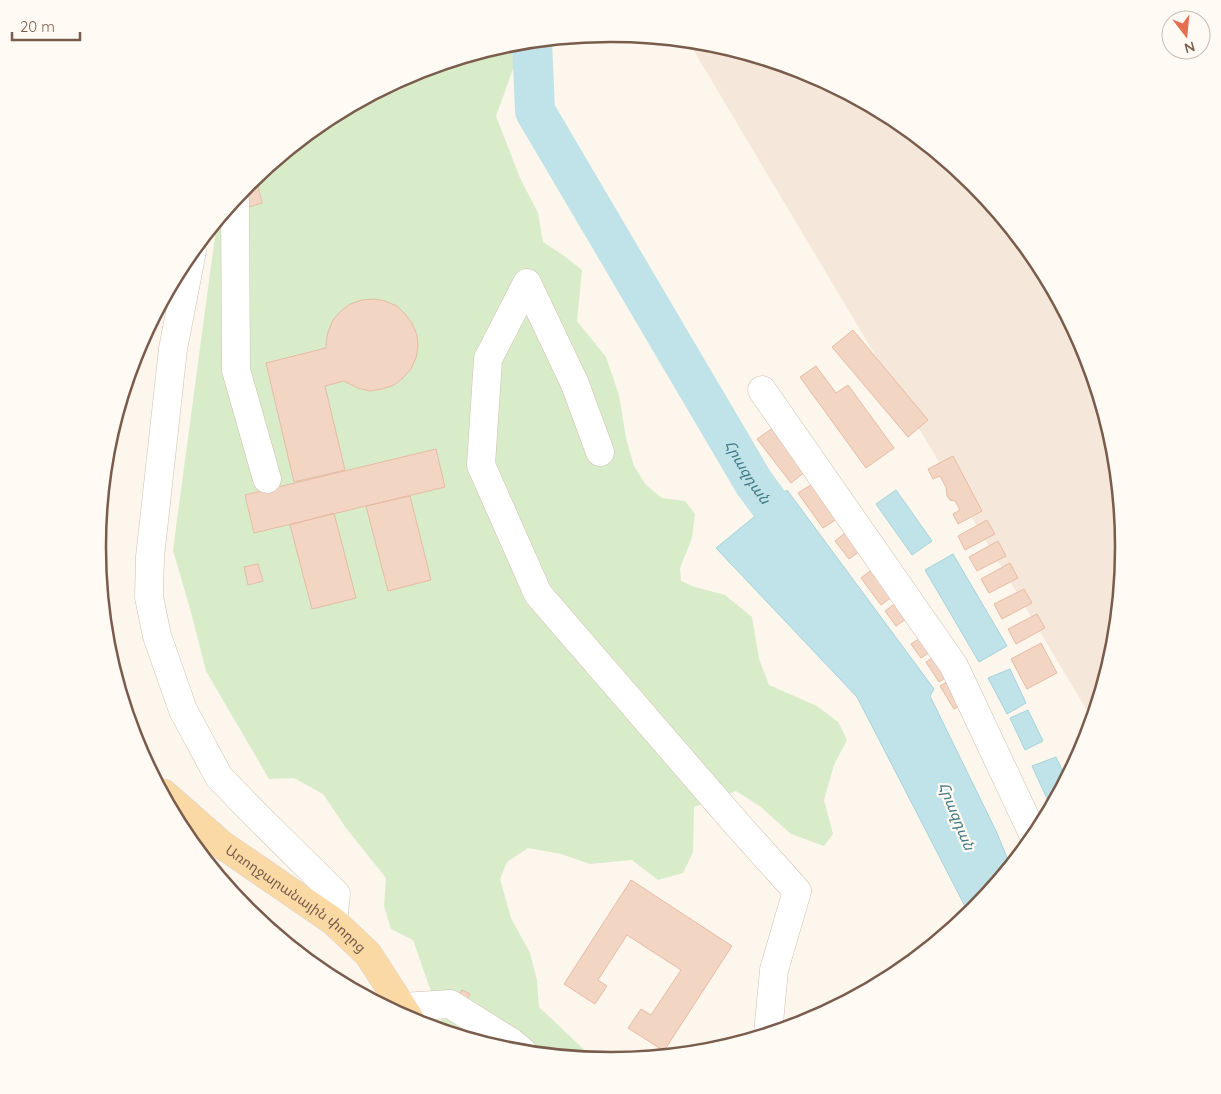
<svg xmlns="http://www.w3.org/2000/svg" width="1221" height="1094" font-family="Quicksand,'Noto Sans Armenian',sans-serif">
  <style>
    .residential { fill: #f5e8da }
    .green { fill: #d8ecc9 }
    .water { fill: #bfe3e8; stroke: #a5d3da }
    .lines { fill: none; stroke-linecap: round; stroke-linejoin: round }
    .river { stroke: #bfe3e8; stroke-width: 40 }
    .building { fill: #f3d5c3; stroke: #e6bba3 }
    .minor-casing { stroke: #d1beb0; stroke-width: 29 }
    .major-casing { stroke: #dad1cd; stroke-width: 29 }
    .minor { stroke: #fff; stroke-width: 28 }
    .major { stroke: #fbd9a5; stroke-width: 28 }
    .labels { text-anchor: middle; dominant-baseline: central; stroke-width: 4.5; stroke-linejoin: round; paint-order: stroke }
    .street-label { font-size: 14px; fill: #7a5c4d; stroke: #fffaf3 }
    .water-label { font-size: 15px; font-style: italic; fill: #437c86; stroke: #fffaf3 }
    .rim { fill: none; stroke: #7a5c4d; stroke-width: 2.5 }
  </style>
  <rect width="100%" height="100%" fill="#fdf6ec"/>
  <path class="residential" d="M 688,41 L 711,44 L 807,73 L 896,120 L 974,184 L 1037,262 L 1085,351 L 1114,447 L 1124,547 L 1114,647 L 1092,719 Z"/>
  <path class="green" d="M 523,42 L 496,116 L 520,178 L 538,213 L 543,242 L 563,255 L 582,270 L 577,321 L 606,357 L 619,395 L 626,438 L 634,466 L 646,485 L 662,498 L 685,501 L 695,514 L 692,538 L 680,568 L 681,581 L 695,587 L 725,595 L 752,617 L 759,659 L 769,685 L 817,706 L 838,722 L 847,740 L 834,765 L 824,800 L 833,834 L 824,846 L 791,834 L 761,807 L 736,791 L 694,807 L 693,852 L 683,873 L 658,880 L 632,860 L 590,864 L 561,854 L 528,848 L 507,862 L 500,879 L 511,918 L 530,953 L 537,980 L 539,1007 L 594,1059 L 510,1050 L 446,1031 L 441,1020 L 413,940 L 391,929 L 384,906 L 386,878 L 346,828 L 323,794 L 294,778 L 269,779 L 206,671 L 192,616 L 173,550 L 217,221 L 248,184 L 326,120 L 414,73 L 511,44 Z"/>
  <path class="water" d="M 787,490 L 934,689 L 930,696 L 997,833 L 1010,865 L 973,910 L 969,914 L 857,697 L 716,548 Z
    M 896,490 L 932,541 L 912,555 L 876,504 Z
    M 953,554 L 1007,646 L 979,662 L 925,570 Z
    M 1010,669 L 1026,703 L 1007,714 L 988,678 Z
    M 1028,710 L 1043,741 L 1025,750 L 1010,718 Z
    M 1056,757 L 1066,778 L 1052,804 L 1050,805 L 1032,766 Z"/>
  <g class="lines">
    <path class="river" id="s1" d="M 532,41 L 535,111 L 754,483 L 802,548"/>
  </g>
  <path class="building" d="M 258,186 L 262,203 L 249,207 L 244,189 Z
    M 374,299 L 385,301 L 397,306 L 405,314 L 412,323 L 417,335 L 418,346 L 416,358 L 411,369 L 403,378 L 394,385 L 382,389 L 370,391 L 358,388 L 344,381 L 325,386 L 345,470 L 294,482 L 266,363 L 326,348 L 326,343 L 328,332 L 333,320 L 341,311 L 350,304 L 362,300 Z
    M 853,330 L 928,420 L 908,437 L 832,347 Z
    M 816,366 L 836,393 L 848,385 L 894,448 L 866,468 L 800,377 Z
    M 777,425 L 810,468 L 791,483 L 757,439 Z
    M 436,449 L 445,487 L 254,533 L 245,495 Z
    M 953,456 L 982,511 L 958,524 L 953,514 L 960,510 L 955,501 L 950,500 L 947,496 L 946,487 L 940,476 L 933,479 L 928,469 Z
    M 817,481 L 841,516 L 823,528 L 798,493 Z
    M 410,496 L 431,580 L 388,591 L 366,506 Z
    M 334,513 L 356,598 L 312,609 L 290,525 Z
    M 987,520 L 995,534 L 965,550 L 958,536 Z
    M 850,529 L 864,548 L 849,559 L 835,541 Z
    M 998,541 L 1006,556 L 977,571 L 969,557 Z
    M 1010,563 L 1018,578 L 989,593 L 981,579 Z
    M 258,564 L 263,581 L 248,585 L 244,567 Z
    M 877,566 L 897,593 L 881,605 L 861,578 Z
    M 1024,589 L 1032,603 L 1002,619 L 994,604 Z
    M 899,601 L 910,616 L 896,626 L 885,611 Z
    M 1037,614 L 1045,628 L 1016,644 L 1008,629 Z
    M 926,634 L 936,648 L 921,658 L 911,644 Z
    M 1041,643 L 1057,673 L 1027,689 L 1011,659 Z
    M 939,653 L 953,673 L 939,682 L 926,662 Z
    M 954,678 L 968,701 L 954,709 L 940,686 Z
    M 631,880 L 732,946 L 664,1051 L 628,1028 L 641,1009 L 651,1015 L 681,970 L 627,935 L 598,980 L 607,986 L 595,1004 L 564,984 Z
    M 462,990 L 470,994 L 465,1003 L 457,998 Z"/>
  <g class="lines">
    <defs>
      <path id="minor" d="M 235,200 L 236,370 L 267,479
        M 192,251 L 173,349 L 150,557 L 149,597 L 157,636 L 183,710 L 219,777 L 256,815 L 336,894 L 333,921
        M 762,390 L 954,666 L 1034,836
        M 600,452 L 575,384 L 527,283 L 488,359 L 481,465 L 538,594 L 736,823 L 797,891 L 774,970 L 768,1033
        M 403,1007 L 450,1004 L 511,1042 L 523,1052"/>
      <g id="major">
        <path id="s2" d="M 163,793 L 221,844 L 333,921 L 368,954 L 410,1019"/>
      </g>
    </defs>
    <use href="#minor" class="minor-casing"/>
    <use href="#major" class="major-casing"/>
    <use href="#minor" class="minor"/>
    <use href="#major" class="major"/>
  </g>
  <g class="labels">
    <g class="street-label">
      <text stroke="none"><textPath href="#s2" startOffset="170">Առողջարանային փողոց</textPath></text>
    </g>
    <g class="water-label">
      <text stroke="none"><textPath href="#s1" startOffset="489">Հրազդան</textPath></text>
      <text transform="translate(957 816) rotate(68)">Հրազդան</text>
    </g>
  </g>
  <path d="M0 0H1221V1094H0ZM610 42H611A504 504 0 0 1 1115 546V548A504 504 0 0 1 611 1052H610A504 504 0 0 1 106 548V546A504 504 0 0 1 610 42Z" fill="#fffaf3" fill-rule="evenodd"/>
  <path class="rim" d="M610 42H611A504 504 0 0 1 1115 546V548A504 504 0 0 1 611 1052H610A504 504 0 0 1 106 548V546A504 504 0 0 1 610 42Z"/>
  <g transform="translate(1186 35) rotate(164)"><circle r="24" fill="#fffaf3" stroke="#cabbb1"/>
  <path d="M0-4L9 19L0 12L-9 19Z" fill="#e76f51"/>
  <text y="-8" font-size="14" font-weight="bold" text-anchor="middle" fill="#7a5c4d">N</text>
  </g>
  <path d="M12 32v8h68v-8" fill="none" stroke="#7a5c4d" stroke-width="2.5"/>
  <text x="20" y="32" font-size="15" fill="#7a5c4d" stroke="#fffaf3" stroke-width="4" paint-order="stroke">20 m</text>
</svg>
